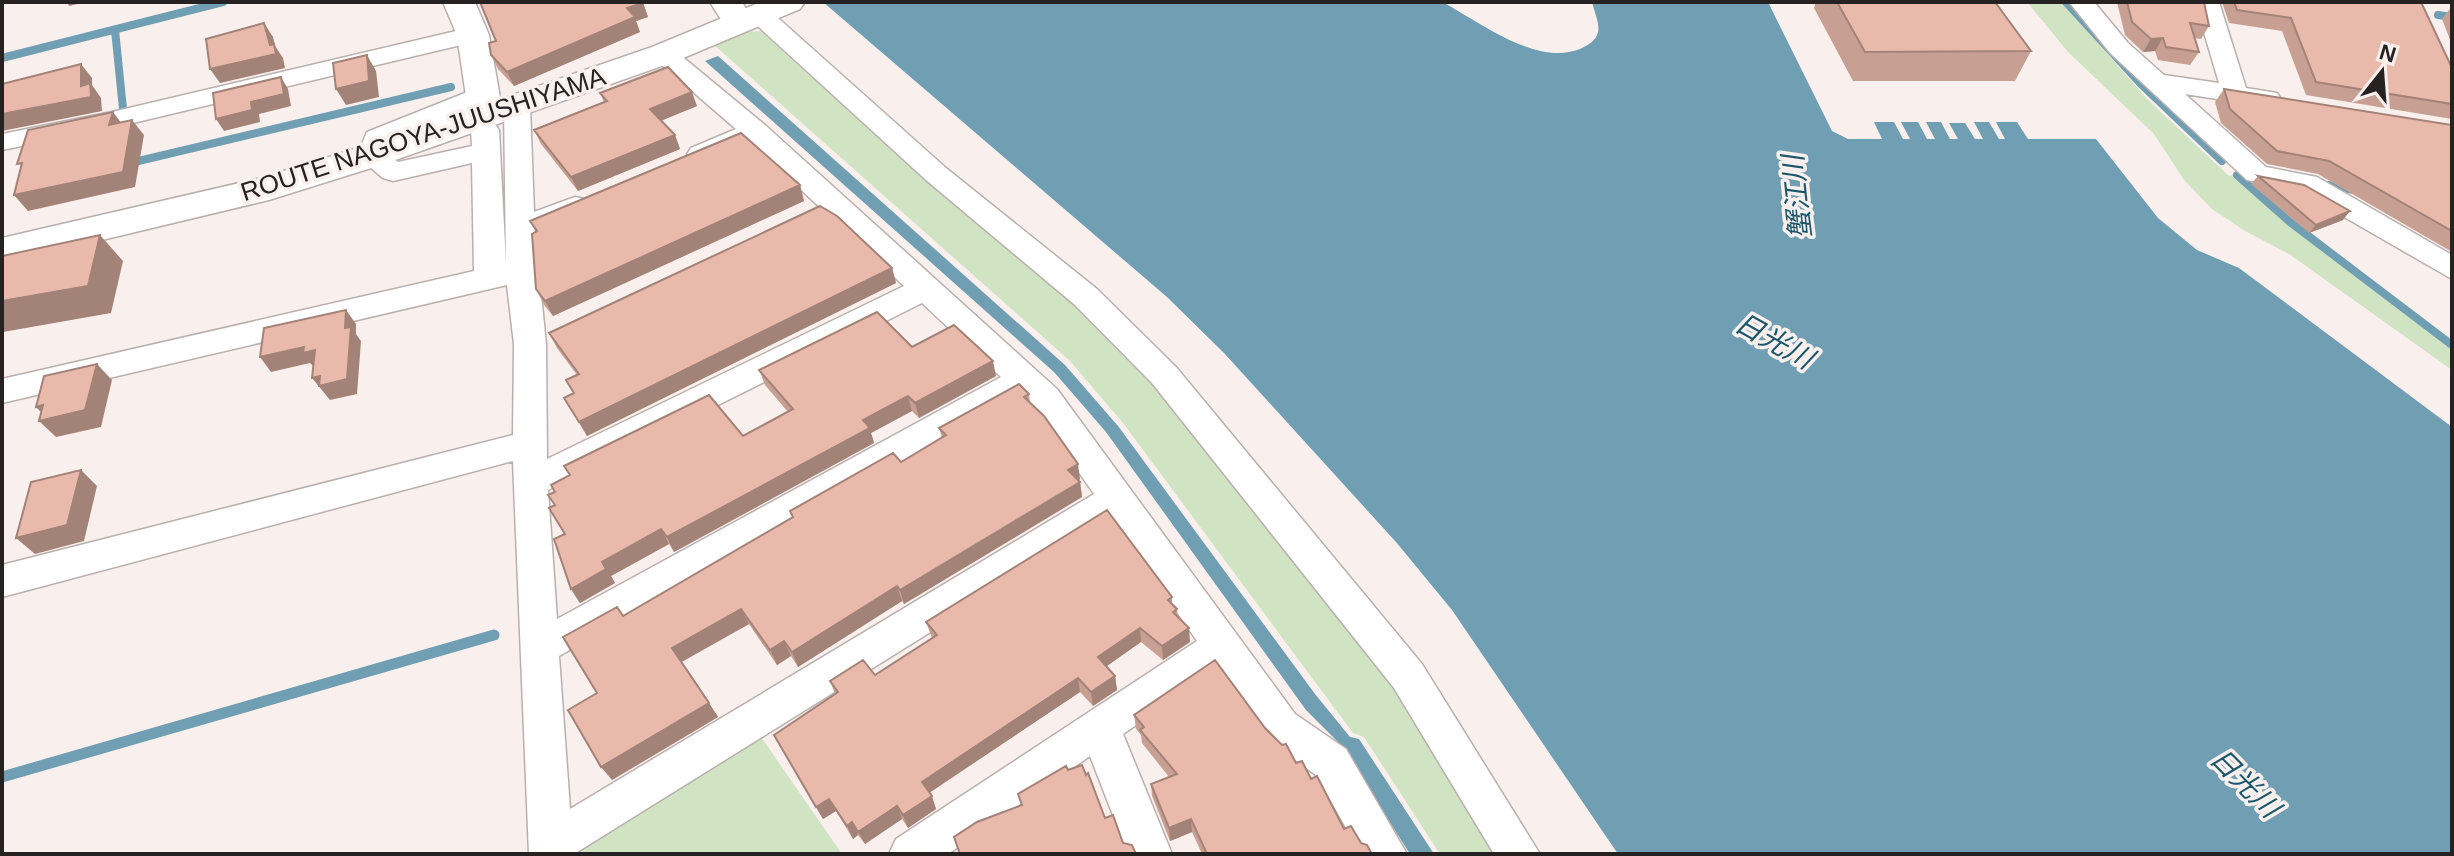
<svg xmlns="http://www.w3.org/2000/svg" width="2454" height="856" font-family="Arial,'Noto Sans JP',sans-serif">
  <style>
    .green { fill: #d0e3c3 }
    .water { fill: #709eb2 }
    .lines { fill: none; stroke-linecap: round; stroke-linejoin: round }
    .stream-far1 { stroke: #709eb2; stroke-width: 8 }
    .stream { stroke: #709eb2; stroke-width: 11 }
    .street-casing { stroke: #b9b0ad; stroke-width: 3 }
    .secondary-casing { stroke: #b9b0ad; stroke-width: 3 }
    .primary-casing { stroke: #b9b0ad; stroke-width: 3 }
    .street { fill: #fff; fill-rule: evenodd }
    .secondary { fill: #fff; fill-rule: evenodd }
    .primary { fill: #fff; fill-rule: evenodd }
    .wall { fill: #c8a093 }
    .shaded-wall { fill: #a38278 }
    .building { fill: #e9baab; stroke: #a38278; stroke-width: 2 }
    .labels { text-anchor: middle; dominant-baseline: central; stroke-width: 7; stroke-linejoin: round; paint-order: stroke }
    .street-label { font-size: 26px; fill: #252221; stroke: #f9f0ed }
    .water-label { font-size: 28px; font-style: italic; fill: #1a576d; stroke: #f9f0ed }
  </style>
  <rect width="100%" height="100%" fill="#f9f0ed"/>
  <path class="green" d="M 2027,2 L 2062,2 L 2148,100 L 2229,176 L 2234,175 L 2291,226 L 2452,347 L 2452,370 L 2289,254 L 2245,231 L 2212,209 L 2184,180 L 2154,134 L 2068,52 Z
    M 761,31 L 820,85 L 1077,300 L 1162,387 L 1328,589 L 1504,854 L 1440,854 L 1364,737 L 1353,733 L 1123,423 L 1070,361 L 713,44 L 743,32 Z
    M 759,734 L 842,854 L 575,854 L 581,844 Z"/>
  <path class="water" d="M 823,2 L 1442,2 C 1479,21 1536,67 1580,49 C 1588,45 1596,41 1598,32 C 1600,24 1594,11 1592,2 L 1768,2 L 1832,131 L 1848,139 L 1882,139 L 1874,122 L 1894,122 L 1903,139 L 1910,139 L 1901,122 L 1918,122 L 1927,139 L 1935,139 L 1926,122 L 1941,122 L 1950,139 L 1958,139 L 1949,123 L 1965,123 L 1975,139 L 1983,139 L 1974,122 L 1989,122 L 1999,139 L 2005,139 L 1996,122 L 2017,122 L 2028,139 L 2096,139 L 2158,218 L 2197,250 L 2239,268 L 2452,427 L 2452,854 L 1618,854 L 1452,610 L 1396,542 L 1224,353 L 1167,297 Z
    M 718,56 L 1065,365 L 1118,426 L 1315,694 L 1350,737 L 1359,739 L 1434,854 L 1410,854 L 1340,744 L 1306,710 L 1106,432 L 1054,372 L 705,61 Z"/>
  <g class="lines">
    <path class="stream-far1" d="M 2066,2 L 2141,84 L 2222,161
      M 2438,15 L 2452,17
      M 115,30 L 123,109
      M 2,58 L 223,2
      M 130,163 L 451,87
      M 2237,175 L 2290,222 L 2452,345
      M 2328,185 L 2354,190"/>
    <path class="stream" d="M 2,777 L 494,635"/>
    <defs>
      <path id="street" d="M 2069,2 L 2094,2 L 2128,43 L 2164,75 L 2219,83 L 2195,2 L 2219,2 L 2246,88 L 2277,93 L 2281,99 L 2277,105 L 2268,107 L 2185,94 L 2266,167 L 2317,177 L 2452,255 L 2452,279 L 2299,191 L 2247,180 L 2110,53 Z
        M 759,7 L 768,9 L 946,168 L 1097,289 L 1176,367 L 1422,664 L 1540,854 L 1494,854 L 1394,688 L 1152,383 L 1075,305 L 926,180 L 750,19 L 747,14 Z
        M 473,27 L 482,30 L 486,35 L 482,40 L 112,128 L 2,150 L 2,134 L 112,112 Z
        M 664,46 L 673,49 L 765,125 L 1057,389 L 1295,714 L 1346,749 L 1407,854 L 1361,854 L 1316,775 L 1267,740 L 1217,669 L 1123,734 L 1172,854 L 1128,854 L 1090,756 L 948,854 L 889,854 L 896,839 L 1197,641 L 1112,519 L 574,854 L 529,854 L 513,461 L 2,597 L 2,565 L 513,435 L 514,344 L 507,285 L 2,403 L 2,379 L 474,271 L 472,163 L 393,181 L 383,178 L 357,156 L 367,132 L 475,89 L 493,89 L 497,95 L 493,101 L 389,143 L 386,153 L 398,162 L 472,146 L 471,130 L 475,124 L 495,124 L 499,130 L 506,264 L 504,106 L 508,100 L 526,100 L 530,106 L 534,212 L 575,197 L 585,199 L 590,206 L 585,213 L 535,234 L 546,344 L 547,459 L 904,286 L 751,143 L 711,160 L 691,160 L 687,154 L 691,148 L 736,129 L 655,59 L 651,54 ZM 922,303 L 1001,377 L 557,619 L 548,490 ZM 1022,396 L 1033,407 L 1094,494 L 570,809 L 559,656 Z"/>
      <path id="secondary" d="M 443,2 L 475,2 L 489,35 L 501,103 L 496,110 L 484,113 L 472,110 L 467,103 L 457,35 Z
        M 710,2 L 742,2 L 754,22 L 749,29 L 738,32 L 727,29 Z"/>
      <path id="primary" d="M 761,2 L 805,2 L 800,9 L 676,61 L 384,164 L 269,200 L 2,264 L 2,238 L 261,178 L 358,148 L 652,47 Z"/>
    </defs>
    <use href="#street" class="street-casing"/>
    <use href="#secondary" class="secondary-casing"/>
    <use href="#primary" class="primary-casing"/>
    <use href="#street" class="street"/>
    <use href="#secondary" class="secondary"/>
    <use href="#primary" class="primary"/>
  </g>
  <path class="wall" d="M 1816,2 L 1995,2 L 2031,51 L 2015,81 L 1853,81 L 1814,8 Z
    M 2117,2 L 2204,2 L 2209,26 L 2201,39 L 2194,38 L 2199,52 L 2190,65 L 2158,60 L 2155,51 L 2143,52 L 2125,35 Z
    M 2222,2 L 2421,2 L 2452,68 L 2452,119 L 2306,95 L 2282,31 L 2229,23 Z
    M 643,3 L 648,17 L 636,21 L 640,32 L 514,86 L 498,69 L 491,55 Z
    M 2452,6 L 2452,45 L 2442,19 Z
    M 2224,89 L 2452,125 L 2452,252 L 2318,174 L 2267,164 L 2221,123 L 2215,102 Z
    M 600,93 L 697,106 L 661,120 L 675,135 L 680,149 L 578,191 L 541,144 L 534,130 L 604,102 Z
    M 2258,176 L 2343,220 L 2309,233 L 2251,184 Z
    M 800,185 L 804,201 L 553,316 L 544,305 L 536,289 L 536,232 L 530,221 Z
    M 892,268 L 896,283 L 587,436 L 564,398 L 573,394 L 577,375 L 557,348 L 549,333 Z
    M 912,347 L 996,376 L 919,418 L 912,411 L 871,433 L 874,443 L 674,552 L 669,544 L 611,576 L 615,583 L 580,603 L 571,589 L 565,534 L 555,505 L 743,436 L 788,412 L 765,385 L 759,370 Z
    M 1029,394 L 1030,402 L 1080,479 L 1079,480 L 1080,482 L 1082,497 L 904,604 L 902,601 L 798,667 L 791,656 L 777,665 L 749,624 L 682,662 L 718,717 L 612,780 L 597,693 L 623,616 L 793,517 L 790,511 L 901,462 L 942,438 L 939,428 Z
    M 1172,597 L 1172,604 L 1177,609 L 1178,617 L 1190,642 L 1163,660 L 1141,642 L 1106,666 L 1115,676 L 1117,690 L 1093,706 L 1080,692 L 929,793 L 936,809 L 908,828 L 902,819 L 865,844 L 858,835 L 853,839 L 836,811 L 823,819 L 774,735 L 835,694 L 830,681 L 875,675 L 932,638 L 926,622 Z
    M 1134,715 L 1265,728 L 1296,763 L 1311,779 L 1344,829 L 1372,854 L 1202,854 L 1192,832 L 1170,841 L 1152,796 L 1151,784 L 1169,777 L 1142,743 L 1141,735 L 1136,729 Z"/>
  <path class="shaded-wall" d="M 67,2 L 86,2 L 69,6 Z
    M 643,3 L 648,17 L 636,21 L 640,32 L 514,86 L 507,72 L 627,8 Z
    M 264,23 L 273,37 L 275,46 L 283,58 L 285,68 L 220,83 L 210,69 L 270,45 Z
    M 2163,38 L 2155,51 L 2143,52 L 2151,39 Z
    M 367,55 L 376,71 L 379,97 L 346,105 L 336,89 Z
    M 81,64 L 92,78 L 92,85 L 101,98 L 102,111 L 2,131 L 2,114 L 81,86 Z
    M 281,77 L 288,89 L 291,106 L 259,114 L 260,122 L 224,131 L 216,119 L 251,102 Z
    M 692,92 L 697,106 L 656,123 L 650,109 Z
    M 113,112 L 125,128 L 109,125 Z
    M 132,120 L 144,135 L 135,187 L 28,211 L 14,195 Z
    M 675,135 L 680,149 L 578,191 L 571,177 Z
    M 800,185 L 804,201 L 553,316 L 545,301 Z
    M 2350,211 L 2343,220 L 2309,233 L 2316,225 Z
    M 100,235 L 123,261 L 111,313 L 3,332 L 2,335 L 2,301 Z
    M 892,268 L 896,283 L 587,436 L 579,422 Z
    M 346,310 L 356,324 L 356,334 L 361,341 L 357,394 L 330,400 L 312,378 L 345,328 Z
    M 304,347 L 315,350 L 314,367 L 310,363 L 271,372 L 260,357 Z
    M 993,361 L 996,376 L 919,418 L 915,403 Z
    M 97,364 L 112,380 L 101,427 L 56,437 L 39,421 L 48,419 L 36,407 L 43,405 Z
    M 908,396 L 912,411 L 871,433 L 874,443 L 674,552 L 667,537 L 863,420 Z
    M 1078,464 L 1080,479 L 1070,485 L 1068,470 Z
    M 81,470 L 97,486 L 84,541 L 35,554 L 16,538 Z
    M 1080,482 L 1082,497 L 904,604 L 900,590 Z
    M 661,529 L 669,544 L 611,576 L 615,583 L 580,603 L 571,589 L 602,562 Z
    M 897,586 L 902,601 L 798,667 L 792,652 Z
    M 741,609 L 749,624 L 681,662 L 672,648 Z
    M 1140,628 L 1141,642 L 1100,671 L 1098,657 Z
    M 1189,628 L 1190,642 L 1163,660 L 1162,646 Z
    M 784,641 L 791,656 L 777,665 L 770,650 Z
    M 1115,676 L 1117,690 L 1093,706 L 1091,692 Z
    M 1078,678 L 1080,692 L 926,795 L 922,782 Z
    M 709,703 L 718,717 L 612,780 L 601,767 Z
    M 932,796 L 936,809 L 908,828 L 903,815 Z
    M 829,799 L 836,811 L 823,819 L 816,807 Z
    M 897,806 L 902,819 L 865,844 L 858,832 Z
    M 1191,819 L 1192,832 L 1170,841 L 1169,828 Z
    M 852,822 L 858,835 L 853,839 L 847,826 Z"/>
  <path class="building" d="M 480,2 L 642,2 L 643,3 L 627,8 L 635,17 L 507,72 L 491,55 L 489,43 L 496,41 Z
    M 1837,2 L 1995,2 L 2031,51 L 1865,52 Z
    M 2127,2 L 2204,2 L 2209,26 L 2190,23 L 2199,52 L 2166,47 L 2163,38 L 2151,39 L 2132,22 Z
    M 2234,2 L 2421,2 L 2452,68 L 2452,104 L 2316,82 L 2291,18 L 2237,10 Z
    M 264,23 L 270,45 L 274,44 L 276,54 L 210,69 L 206,39 Z
    M 367,55 L 369,81 L 336,89 L 333,63 Z
    M 81,64 L 81,86 L 90,83 L 91,97 L 2,114 L 2,84 Z
    M 668,67 L 692,92 L 650,109 L 675,135 L 571,177 L 534,130 L 607,101 L 600,93 Z
    M 281,77 L 284,94 L 251,102 L 252,110 L 216,119 L 213,93 Z
    M 2224,89 L 2452,125 L 2452,231 L 2329,161 L 2277,151 L 2230,109 Z
    M 113,112 L 109,125 L 132,120 L 123,172 L 14,195 L 22,163 L 17,164 L 28,130 Z
    M 741,133 L 800,185 L 545,301 L 536,289 L 532,234 L 537,231 L 530,221 Z
    M 2258,176 L 2304,185 L 2350,211 L 2316,225 Z
    M 820,206 L 837,216 L 892,268 L 579,422 L 564,398 L 574,393 L 566,380 L 579,374 L 549,333 Z
    M 100,235 L 88,286 L 2,301 L 2,256 Z
    M 346,310 L 345,328 L 351,327 L 347,379 L 319,386 L 320,376 L 312,378 L 315,350 L 303,353 L 304,347 L 260,357 L 264,328 Z
    M 877,312 L 912,347 L 954,325 L 993,361 L 915,403 L 908,396 L 863,420 L 870,428 L 667,537 L 661,529 L 602,562 L 606,569 L 571,589 L 554,539 L 565,534 L 549,508 L 555,505 L 548,495 L 555,492 L 551,485 L 570,475 L 564,466 L 709,395 L 743,436 L 793,409 L 759,370 Z
    M 97,364 L 85,410 L 39,421 L 43,405 L 36,407 L 44,376 Z
    M 1019,384 L 1029,394 L 1024,397 L 1044,416 L 1078,464 L 1068,470 L 1080,482 L 900,590 L 897,586 L 792,652 L 784,641 L 770,650 L 741,609 L 672,648 L 709,703 L 601,767 L 568,710 L 597,693 L 563,637 L 617,607 L 623,616 L 793,517 L 790,511 L 893,453 L 901,462 L 946,435 L 939,428 Z
    M 81,470 L 67,525 L 16,538 L 31,482 Z
    M 1107,510 L 1172,597 L 1168,600 L 1177,609 L 1173,612 L 1189,628 L 1162,646 L 1140,628 L 1098,657 L 1115,676 L 1091,692 L 1078,678 L 922,782 L 932,796 L 903,815 L 897,806 L 858,832 L 852,822 L 847,826 L 829,799 L 816,807 L 774,735 L 838,692 L 830,681 L 863,660 L 875,675 L 937,635 L 926,622 Z
    M 1215,660 L 1265,728 L 1282,745 L 1286,744 L 1296,763 L 1302,761 L 1311,779 L 1317,776 L 1344,829 L 1351,826 L 1361,843 L 1367,845 L 1372,854 L 1207,854 L 1191,819 L 1169,828 L 1151,784 L 1177,774 L 1140,730 L 1144,727 L 1134,715 Z
    M 1082,765 L 1086,775 L 1088,773 L 1105,818 L 1113,815 L 1123,843 L 1132,845 L 1136,854 L 960,854 L 954,837 L 977,822 L 1022,805 L 1018,794 L 1066,766 L 1068,770 Z"/>
  <g class="labels">
    <g class="street-label">
      <text transform="translate(423 134) rotate(-18)">ROUTE NAGOYA-JUUSHIYAMA</text>
    </g>
    <g class="water-label">
      <text transform="translate(1797 197) rotate(-96)">蟹江川</text>
      <text transform="translate(1774 341) rotate(29)">日光川</text>
      <text transform="translate(2245 783) rotate(45)">日光川</text>
    </g>
  </g>
  <rect width="2454" height="856" fill="none" stroke="#252221" stroke-width="8"/>
  <g transform="translate(2382 72) rotate(17)" stroke="#f9f0ed" stroke-width="6" paint-order="stroke">
  <path d="M0-6L14 30L0 20L-14 30Z" fill="#252221"/>
  <text y="-12" font-size="22" font-weight="bold" text-anchor="middle" fill="#252221">N</text>
  </g>
</svg>
